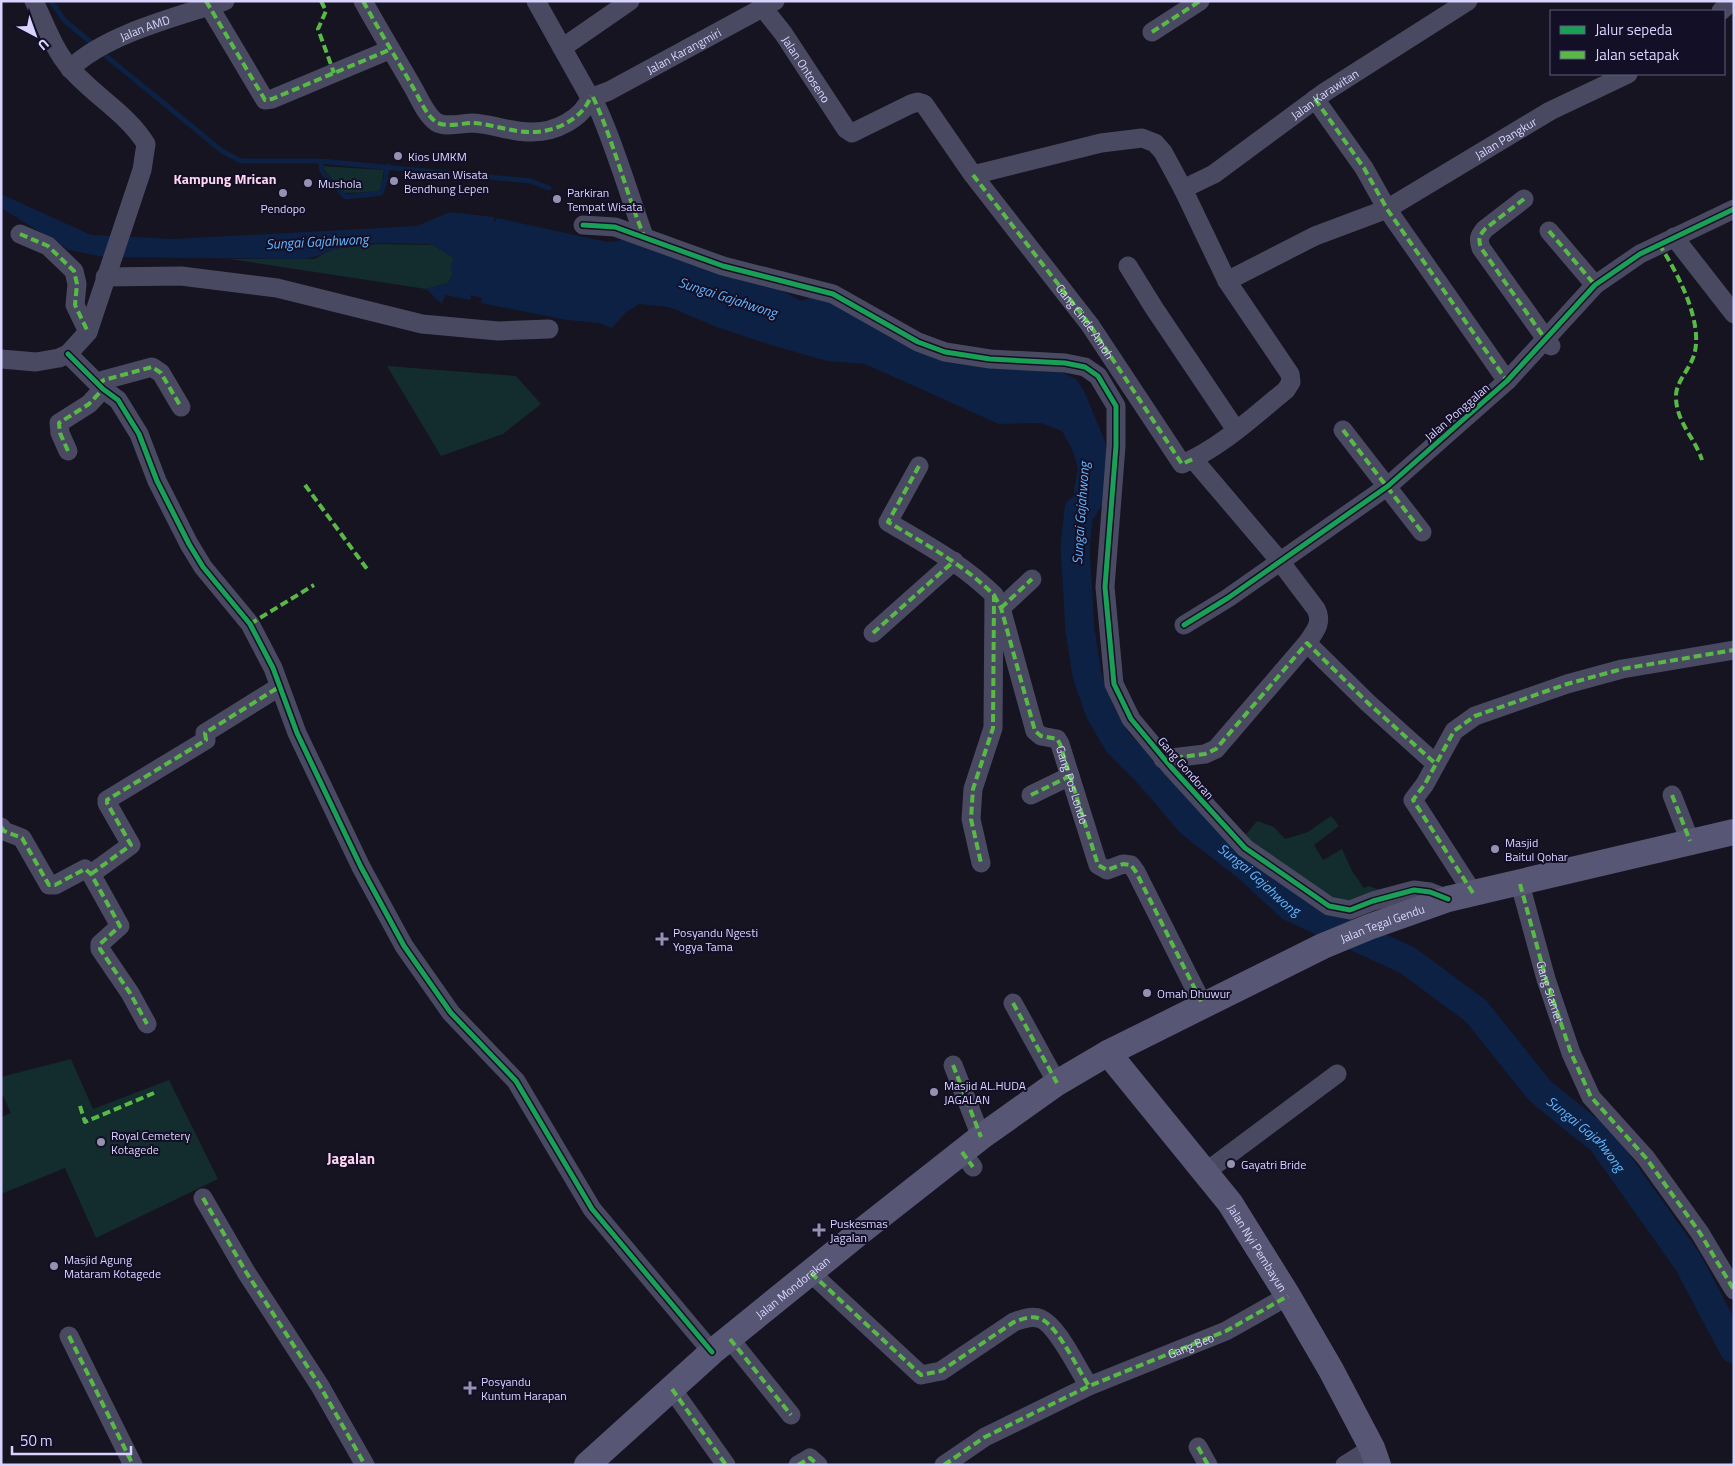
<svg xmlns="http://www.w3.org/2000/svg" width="1735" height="1466" font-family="'Titillium Web',sans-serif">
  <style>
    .green { fill: #132c2d }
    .water { fill: #0d2144 }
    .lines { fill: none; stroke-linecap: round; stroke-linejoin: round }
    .stream { stroke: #0d2144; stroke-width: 5 }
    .river { stroke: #0d2144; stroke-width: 29 }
    .street { stroke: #4a4962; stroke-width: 19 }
    .secondary { stroke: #575674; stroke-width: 26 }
    .quiet { stroke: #58b947; stroke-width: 4; stroke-dasharray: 8 4; stroke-linecap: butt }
    .cycleway-casing { stroke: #130f26; stroke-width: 8 }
    .cycleway { stroke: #1a9f57; stroke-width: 5 }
    .poi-dot { fill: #9591b1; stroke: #130f26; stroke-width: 2 }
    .labels { text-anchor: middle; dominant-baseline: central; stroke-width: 4; stroke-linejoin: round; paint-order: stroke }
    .street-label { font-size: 12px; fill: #d9d4ff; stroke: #130f26 }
    .poi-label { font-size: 12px; fill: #d9d4ff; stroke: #130f26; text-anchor: start }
    .neighbourhood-label { font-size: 14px; font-weight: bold; fill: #ffd6f0; stroke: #130f26 }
    .water-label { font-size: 14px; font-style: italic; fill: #62b6ff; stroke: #130f26 }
    .quarter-label { font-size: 15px; font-weight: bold; fill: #ffd6f0; stroke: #130f26 }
  </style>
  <rect width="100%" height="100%" fill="#161421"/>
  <path class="green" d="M 321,166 L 384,170 L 380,192 L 344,193 Z
    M 379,244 L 433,245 L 454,258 L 453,274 L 448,283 L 426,289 L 229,259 L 314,259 L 333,249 Z
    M 387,366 L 516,376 L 541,404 L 503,434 L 441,456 Z
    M 1331,816 L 1339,826 L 1314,845 L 1323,860 L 1342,849 L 1352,871 L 1364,888 L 1369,886 L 1380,890 L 1343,908 L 1242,839 L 1257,821 L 1274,827 L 1285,839 L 1308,832 Z
    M 71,1059 L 93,1109 L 169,1080 L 218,1179 L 96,1238 L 65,1168 L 1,1194 L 1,1117 L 11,1113 L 1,1092 L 1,1077 Z"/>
  <path class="water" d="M 1,194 L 91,235 L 174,239 L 417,226 L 450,212 L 494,217 L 494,223 L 497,218 L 607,242 L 618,241 L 629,235 L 768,283 L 801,301 L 818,295 L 946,361 L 985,368 L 1059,371 L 1076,379 L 1084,391 L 1107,446 L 1108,496 L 1075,547 L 1074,490 L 1078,468 L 1072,449 L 1062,431 L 1041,423 L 999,424 L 865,364 L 827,361 L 771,345 L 717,327 L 669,307 L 639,304 L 625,313 L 612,328 L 599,323 L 567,320 L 481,303 L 482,298 L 471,295 L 470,300 L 445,295 L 442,304 L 426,289 L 448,283 L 453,274 L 450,269 L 454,258 L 433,245 L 426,244 C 402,244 376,242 352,245 C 334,248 319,258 301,259 L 104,257 L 69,250 L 1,208 Z"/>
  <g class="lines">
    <path class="stream" d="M 51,1 L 64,20 L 94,45
      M 100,51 L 222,151 L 241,161 L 320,161 L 531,181 L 549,188
      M 320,161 L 322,171
      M 324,174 L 346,197 L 381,193 L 386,178
      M 386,174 L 388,166"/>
    <path class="river" id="s1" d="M 1079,510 L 1075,547 L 1080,630 L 1087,675 L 1100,712 L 1118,743 L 1149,774 L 1191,823 L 1250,869 L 1291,907 L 1407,960 L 1476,1011 L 1540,1091 L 1602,1141 L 1688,1262 L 1734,1349"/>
    <g class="street">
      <path d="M 206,1 L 265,100 L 272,99 L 389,50"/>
      <path d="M 363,1 C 379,30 395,56 411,84 C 418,95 425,114 436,122 C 445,128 463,123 473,123 C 492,124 511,132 530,132 C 554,133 583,119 591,96"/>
      <path d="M 536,1 L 588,94 C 601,101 635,213 644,236"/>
      <path id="s2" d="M 763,8 L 783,33 L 846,129 L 852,133 L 911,104 L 918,102 L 924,104 L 973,175 L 1090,325 L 1182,464 C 1220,448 1254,416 1286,390 L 1291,382 L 1290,374 L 1227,281 L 1183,189 L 1163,152 L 1155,143 L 1142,138 L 1101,143 L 973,175"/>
      <path d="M 1721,11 L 1732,1"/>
      <path d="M 1152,32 L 1200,1"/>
      <path d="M 562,48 L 630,1"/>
      <path id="s3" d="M 70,69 C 105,34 179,16 225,1"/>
      <path id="s4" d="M 593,97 L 609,91 L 775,1"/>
      <path d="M 1315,99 L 1364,168 L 1387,209 L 1507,381"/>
      <path id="s5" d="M 1183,189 L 1214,174 L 1325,92 L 1468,1"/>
      <path d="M 1524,199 L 1485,229 C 1479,236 1478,239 1481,248 L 1551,346"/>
      <path d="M 583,225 L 615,227 L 723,266 L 833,294 L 918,342 L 945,352 L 990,359 L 1065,363 L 1085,367 L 1098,376 L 1116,406 L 1116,446 L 1105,587 L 1114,684 L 1131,719 L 1171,767 L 1245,848 L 1329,906 L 1350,910 L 1373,901 L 1414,890 L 1430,892 L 1448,899"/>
      <path d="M 1549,231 L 1595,285"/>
      <path d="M 20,234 L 48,246 L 74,271 L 77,284 L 75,305 L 88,332"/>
      <path d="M 1674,237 L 1734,314"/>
      <path d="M 1128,266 L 1154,308 L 1236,430"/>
      <path d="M 105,277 L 181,276 L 277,288 L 422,324 L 498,331 L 549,329"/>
      <path id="s6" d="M 1227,281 L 1315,236 L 1387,209 L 1550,111 L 1628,74"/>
      <path d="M 68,354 L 103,389 L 118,400 L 139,434 L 157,481 L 189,544 L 203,567 L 250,624 L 273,668 L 297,733 L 361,867 L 404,946 L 451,1013 L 516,1081 L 592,1209 L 712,1352"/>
      <path d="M 1,359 L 36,362 L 59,358 L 68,354 L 88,332 L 142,170 L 146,144 C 127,113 94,96 70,68 C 54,50 45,24 34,1"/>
      <path d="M 98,384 L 104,380 L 152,367 L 161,373 L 181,407"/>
      <path d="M 1343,430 L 1422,532"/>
      <path d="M 68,451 L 60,433 L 59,423 L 89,404 L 103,389"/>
      <path d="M 919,466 L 888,522 C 925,544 963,564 994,595 L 993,728 L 973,789 L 971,819 L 981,863"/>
      <path id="s7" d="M 994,595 L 1001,608 L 1035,731 L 1041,736 L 1057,739 L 1060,744 L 1098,865 L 1107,870 L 1123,864 L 1131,865 L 1136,872 L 1203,1005"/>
      <path d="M 1001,608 L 1032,579"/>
      <path d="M 1184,625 L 1228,598 L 1388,486 L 1507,381 L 1595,285 L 1640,254 L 1734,209"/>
      <path d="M 873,633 L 954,561"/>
      <path d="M 1307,643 L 1368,703 L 1436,764"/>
      <path d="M 1163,759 L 1205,754 L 1216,749 L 1307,643 C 1315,631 1323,623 1316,609 L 1279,560 L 1193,459"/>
      <path d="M 1031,795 L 1070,776"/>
      <path d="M 1672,795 L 1690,841"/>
      <path d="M 1,827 L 4,831 L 22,838 L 49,885 L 55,885 L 85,869 L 91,874 L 120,926 L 100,944 L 100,949 L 130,993 L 147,1024"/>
      <path d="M 91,874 L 131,845 L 107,803 L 107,800 L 206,740 L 205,733 L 279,687"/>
      <path d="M 1520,884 L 1546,979 L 1571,1053 L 1591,1097 L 1646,1158 L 1700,1233 L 1734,1290"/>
      <path d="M 1473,893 L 1413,800 L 1425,784 L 1454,731 L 1475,716 L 1567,684 L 1622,669 L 1734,650"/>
      <path d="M 1013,1003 L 1057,1083"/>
      <path d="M 953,1065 L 981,1137"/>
      <path d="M 962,1152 L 973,1167"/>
      <path d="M 1207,1171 L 1337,1074"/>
      <path d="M 203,1198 L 246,1272 L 320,1386 L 365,1465"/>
      <path d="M 811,1273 L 921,1375 L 941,1371 L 1014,1322 C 1022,1319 1032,1315 1041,1319 C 1058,1326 1078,1370 1089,1386"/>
      <path d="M 69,1336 L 133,1465"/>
      <path d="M 730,1339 L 791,1415"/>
      <path d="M 672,1389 L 726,1465"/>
      <path d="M 1198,1447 L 1208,1465"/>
      <path d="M 798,1465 L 810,1458 L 818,1465"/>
      <path id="s8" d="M 944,1465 L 985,1437 L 1089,1386 L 1226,1331 L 1288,1296"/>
      <path d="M 1345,1465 L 1372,1448"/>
    </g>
    <g class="secondary">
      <path id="s9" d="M 1108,1053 L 1230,1203 L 1288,1296 L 1331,1370 L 1372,1448 L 1378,1465"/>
      <path id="s10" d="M 587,1465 L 712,1352 L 864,1229 L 981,1137 L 1057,1083 L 1108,1053 L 1323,946 L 1369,927 L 1448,899 L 1734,832"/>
    </g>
    <g class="quiet">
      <path d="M 206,1 L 265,100 L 272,99 L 389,50"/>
      <path d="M 321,1 L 326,11 L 318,29 L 334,73"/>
      <path d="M 363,1 C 379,30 395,56 411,84 C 418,95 425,114 436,122 C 445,128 463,123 473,123 C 492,124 511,132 530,132 C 554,133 583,119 591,96"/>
      <path d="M 1152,32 L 1200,1"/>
      <path d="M 593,97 C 614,142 625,190 644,236"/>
      <path d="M 1315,99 L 1364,168 L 1387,209 L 1507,381"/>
      <path d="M 973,175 L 1090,325 L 1182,464 L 1193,459"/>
      <path d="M 1524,199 L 1485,229 C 1479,236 1478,239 1481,248 L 1546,340"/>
      <path d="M 1549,231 L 1595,285"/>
      <path d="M 20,234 L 48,246 L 74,271 L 77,284 L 75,305 L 88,332"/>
      <path d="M 1659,244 C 1677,272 1704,322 1694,355 C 1690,369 1675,383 1676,397 C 1676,422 1695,438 1702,460"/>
      <path d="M 98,384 L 104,380 L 152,367 L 161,373 L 181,407"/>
      <path d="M 1343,430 L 1422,532"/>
      <path d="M 68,451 L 60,433 L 59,423 L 89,404 L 103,389"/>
      <path d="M 919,466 L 888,522 C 925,544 963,564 994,595 L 993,728 L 973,789 L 971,819 L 981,863"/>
      <path d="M 305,485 L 367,569"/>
      <path d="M 994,595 L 1001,608 L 1035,731 L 1041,736 L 1057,739 L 1060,744 L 1098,865 L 1107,870 L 1123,864 L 1131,865 L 1136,872 L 1203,1005"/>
      <path d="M 1001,608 L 1032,579"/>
      <path d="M 250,624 L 314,585"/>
      <path d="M 873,633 L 954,561"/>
      <path d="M 1163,759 L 1205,754 L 1216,749 L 1307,643 L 1368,703 L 1436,764"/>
      <path d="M 1031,795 L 1070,776"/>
      <path d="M 1672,795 L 1690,841"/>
      <path d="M 1,827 L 4,831 L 22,838 L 49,885 L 55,885 L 85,869 L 91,874 L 120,926 L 100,944 L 100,949 L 130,993 L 147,1024"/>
      <path d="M 91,874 L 131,845 L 107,803 L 107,800 L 206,740 L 205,733 L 279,687"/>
      <path id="s11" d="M 1520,884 L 1546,979 L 1571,1053 L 1591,1097 L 1646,1158 L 1700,1233 L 1734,1290"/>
      <path d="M 1473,893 L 1413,800 L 1425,784 L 1454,731 L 1475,716 L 1567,684 L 1622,669 L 1734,650"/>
      <path d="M 1013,1003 L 1057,1083"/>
      <path d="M 953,1065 L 981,1137"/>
      <path d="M 80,1106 L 85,1122 L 154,1093"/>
      <path d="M 962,1152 L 973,1167"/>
      <path d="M 203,1198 L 246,1272 L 320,1386 L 365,1465"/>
      <path d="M 811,1273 L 921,1375 L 941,1371 L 1014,1322 C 1022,1319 1032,1315 1041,1319 C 1058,1326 1078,1370 1089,1386"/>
      <path d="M 69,1336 L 133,1465"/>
      <path d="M 730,1339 L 791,1415"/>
      <path d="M 672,1389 L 726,1465"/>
      <path d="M 1198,1447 L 1208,1465"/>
      <path d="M 798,1465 L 810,1458 L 818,1465"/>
      <path d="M 944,1465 L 985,1437 L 1089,1386 L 1226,1331 L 1288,1296"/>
    </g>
    <defs>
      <path id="cycleway" d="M 583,225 L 615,227 L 723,266 L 833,294 L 918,342 L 945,352 L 990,359 L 1065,363 L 1085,367 L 1098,376 L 1116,406 L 1116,446 L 1105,587 L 1114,684 L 1131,719 L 1171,767 L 1245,848 L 1329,906 L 1350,910 L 1373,901 L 1414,890 L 1430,892 L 1448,899
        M 68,354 L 103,389 L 118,400 L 139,434 L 157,481 L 189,544 L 203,567 L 250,624 L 273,668 L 297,733 L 361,867 L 404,946 L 451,1013 L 516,1081 L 592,1209 L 712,1352
        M 1184,625 L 1228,598 L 1388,486 L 1507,381 L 1595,285 L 1640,254 L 1734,209"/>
    </defs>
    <use href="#cycleway" class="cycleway-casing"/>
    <use href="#cycleway" class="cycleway"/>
  </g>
  <g class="poi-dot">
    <circle cx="398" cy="156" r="5"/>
    <circle cx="394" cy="181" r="5"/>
    <circle cx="308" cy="183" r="5"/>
    <circle cx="283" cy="193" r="5"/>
    <circle cx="557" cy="199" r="5"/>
    <circle cx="1495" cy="849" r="5"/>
    <path d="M659.5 931.5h5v5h5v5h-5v5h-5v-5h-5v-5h5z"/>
    <circle cx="1147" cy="993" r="5"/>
    <circle cx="934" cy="1092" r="5"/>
    <circle cx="101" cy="1142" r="5"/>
    <circle cx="1231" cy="1164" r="5"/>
    <path d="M816.5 1222.5h5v5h5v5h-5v5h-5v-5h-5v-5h5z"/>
    <circle cx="54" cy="1266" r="5"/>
    <path d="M467.5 1380.5h5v5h5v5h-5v5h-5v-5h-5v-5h5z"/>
  </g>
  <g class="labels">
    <g class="street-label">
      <text stroke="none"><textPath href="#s3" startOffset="86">Jalan AMD</textPath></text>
      <text stroke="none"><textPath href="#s4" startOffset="102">Jalan Karangmiri</textPath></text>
      <text stroke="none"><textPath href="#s2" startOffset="75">Jalan Ontoseno</textPath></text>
      <text stroke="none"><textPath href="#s5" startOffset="171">Jalan Karawitan</textPath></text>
      <text stroke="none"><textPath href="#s6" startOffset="314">Jalan Pangkur</textPath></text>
      <text stroke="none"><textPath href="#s2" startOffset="504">Gang Cinde Amoh</textPath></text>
      <text transform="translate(1457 412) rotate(-41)">Jalan Ponggalan</text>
      <text transform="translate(1186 768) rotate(49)">Gang Gondoran</text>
      <text stroke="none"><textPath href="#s7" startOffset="215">Gang Pos Londo</textPath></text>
      <text stroke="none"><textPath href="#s10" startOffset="969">Jalan Tegal Gendu</textPath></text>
      <text stroke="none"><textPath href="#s11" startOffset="112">Gang Slamet</textPath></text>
      <text stroke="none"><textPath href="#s9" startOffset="246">Jalan Nyi Pembayun</textPath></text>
      <text stroke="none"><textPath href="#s10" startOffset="272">Jalan Mondorakan</textPath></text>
      <text stroke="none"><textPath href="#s8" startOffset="275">Gang Beo</textPath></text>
    </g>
    <g class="poi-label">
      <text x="408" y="156">Kios UMKM</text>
      <text x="404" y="174">Kawasan Wisata<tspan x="404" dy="14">Bendhung Lepen</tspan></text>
      <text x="318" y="183">Mushola</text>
      <text x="567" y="192">Parkiran<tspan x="567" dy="14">Tempat Wisata</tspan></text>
      <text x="283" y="208" text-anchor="middle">Pendopo</text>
      <text x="1505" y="842">Masjid<tspan x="1505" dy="14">Baitul Qohar</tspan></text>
      <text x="673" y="932">Posyandu Ngesti<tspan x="673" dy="14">Yogya Tama</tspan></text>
      <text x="1157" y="993">Omah Dhuwur</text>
      <text x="944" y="1085">Masjid AL.HUDA<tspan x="944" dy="14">JAGALAN</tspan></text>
      <text x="111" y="1135">Royal Cemetery<tspan x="111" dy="14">Kotagede</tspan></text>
      <text x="1241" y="1164">Gayatri Bride</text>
      <text x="830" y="1223">Puskesmas<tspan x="830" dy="14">Jagalan</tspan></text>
      <text x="64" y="1259">Masjid Agung<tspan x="64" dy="14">Mataram Kotagede</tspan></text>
      <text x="481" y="1381">Posyandu<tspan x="481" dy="14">Kuntum Harapan</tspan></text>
    </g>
    <g class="neighbourhood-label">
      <text x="225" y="178">Kampung Mrican</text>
    </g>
    <g class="water-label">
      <text transform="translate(317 241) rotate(-3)">Sungai Gajahwong</text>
      <text transform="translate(728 297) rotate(18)">Sungai Gajahwong</text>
      <text transform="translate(1080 513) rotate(-86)">Sungai Gajahwong</text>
      <text stroke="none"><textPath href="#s1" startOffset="438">Sungai Gajahwong</textPath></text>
      <text stroke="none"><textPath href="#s1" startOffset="859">Sungai Gajahwong</textPath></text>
    </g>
    <g class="quarter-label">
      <text x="351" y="1158">Jagalan</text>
    </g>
  </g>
  <rect width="1735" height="1466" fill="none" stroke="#d9d4ff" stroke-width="5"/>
  <rect x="1550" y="10" width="175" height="65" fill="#130f26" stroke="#625e7d"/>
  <rect x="1560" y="26" width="25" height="8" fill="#1a9f57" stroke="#625e7d"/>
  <text x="1595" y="35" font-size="15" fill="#d9d4ff">Jalur sepeda</text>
  <rect x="1560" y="51" width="25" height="8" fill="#58b947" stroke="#625e7d"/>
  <text x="1595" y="60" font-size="15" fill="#d9d4ff">Jalan setapak</text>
  <g transform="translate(35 35) rotate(139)" stroke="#130f26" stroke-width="4" paint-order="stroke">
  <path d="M0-4L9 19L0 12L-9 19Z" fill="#d9d4ff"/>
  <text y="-8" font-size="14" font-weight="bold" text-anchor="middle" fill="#d9d4ff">U</text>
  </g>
  <path d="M12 1446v8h119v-8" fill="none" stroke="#d9d4ff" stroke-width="2.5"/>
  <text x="20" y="1446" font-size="15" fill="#d9d4ff" stroke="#130f26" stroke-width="4" paint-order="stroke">50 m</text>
</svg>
